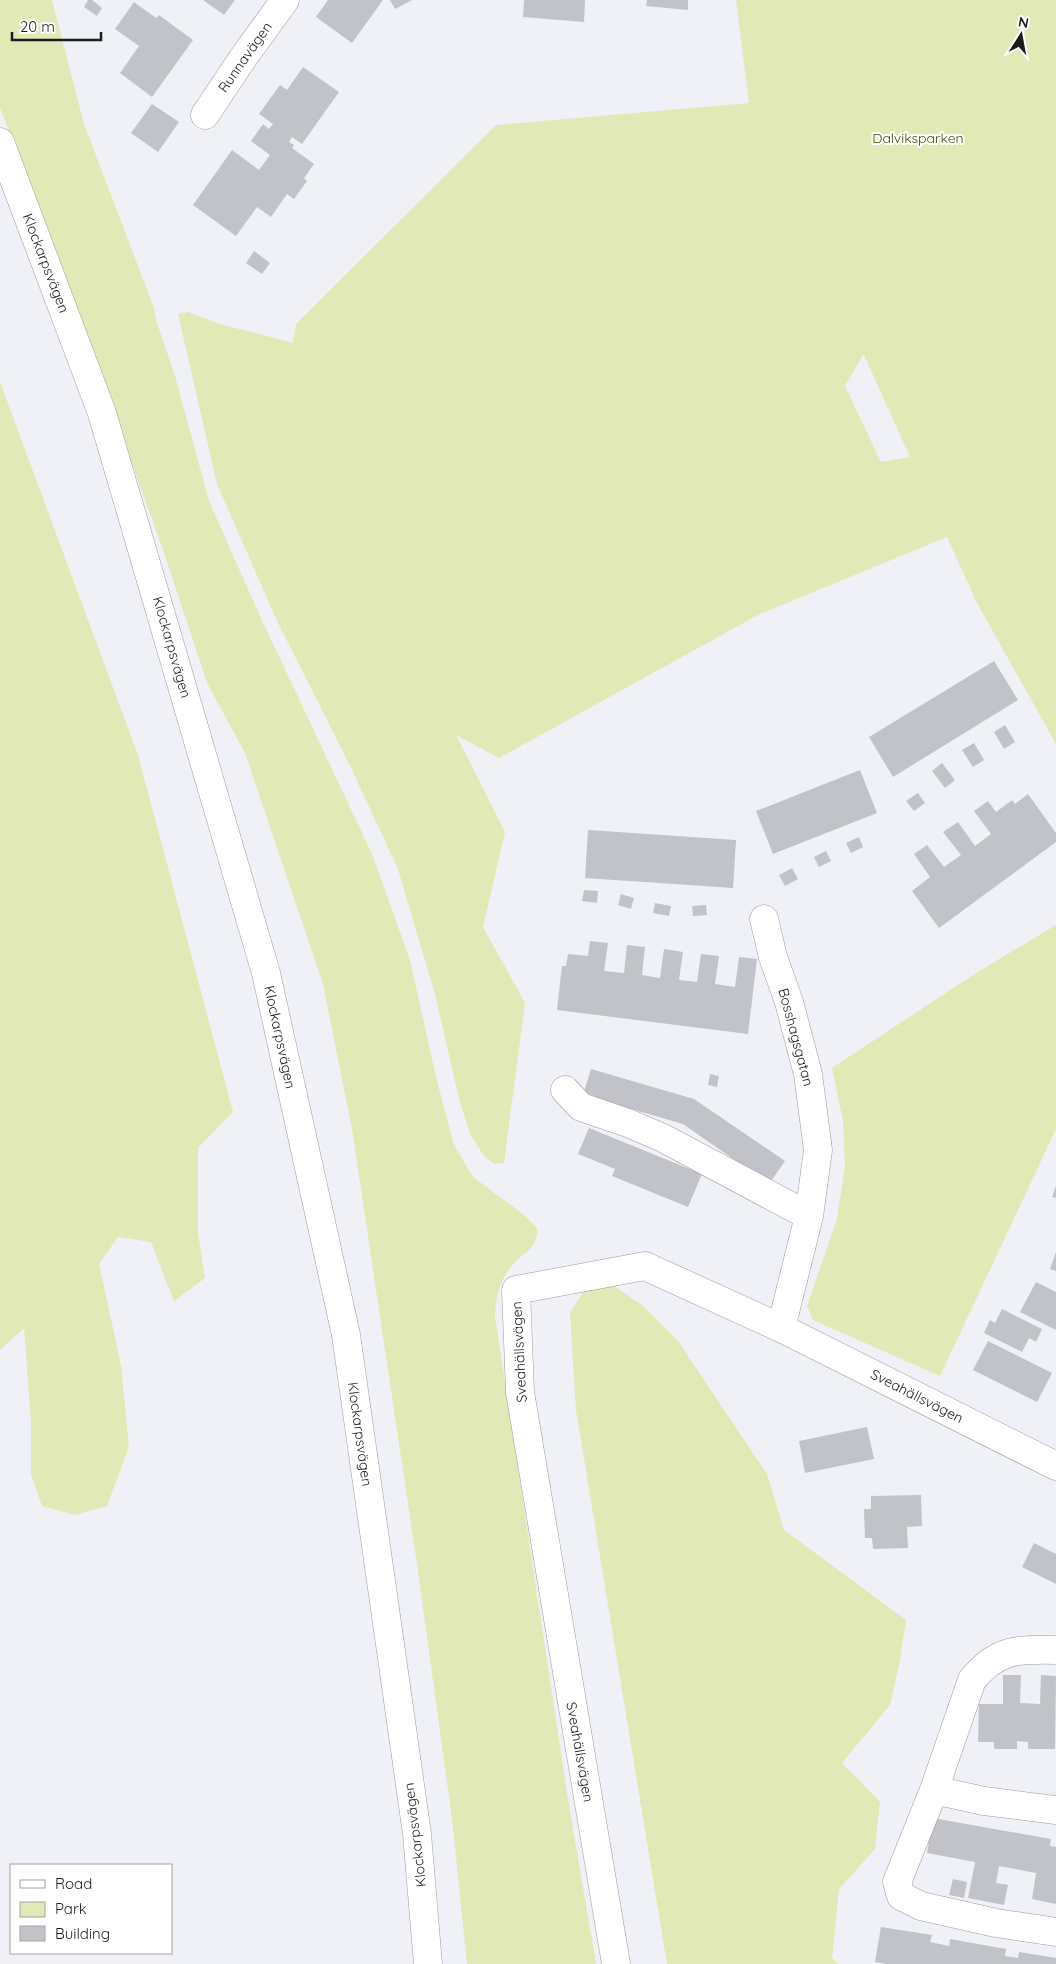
<svg xmlns="http://www.w3.org/2000/svg" width="1056" height="1964" font-family="Quicksand,sans-serif">
  <style>
    .green { fill: #e1e9b6; fill-rule: evenodd }
    .building { fill: #c1c3c8 }
    .lines { fill: none; stroke-linecap: round; stroke-linejoin: round }
    .street-casing { stroke: #9a9ca1; stroke-width: 29 }
    .secondary-casing { stroke: #9a9ca1; stroke-width: 29 }
    .street { stroke: #fff; stroke-width: 28 }
    .secondary { stroke: #fff; stroke-width: 28 }
    .labels { text-anchor: middle; dominant-baseline: central; stroke-width: 4; stroke-linejoin: round; paint-order: stroke }
    .street-label { font-size: 14px; fill: #1b1c1e; stroke: #fff }
    .park-label { font-size: 14px; fill: #4a5009; stroke: #fff }
  </style>
  <rect width="100%" height="100%" fill="#eff1f7"/>
  <path class="green" d="M 0,0 L 52,0 L 84,124 L 154,308 L 156,320 L 175,376 L 209,501 L 259,614 L 372,854 L 410,960 L 436,1077 L 454,1145 L 473,1177 L 524,1215 L 537,1228 C 539,1249 521,1253 510,1268 C 499,1282 496,1298 495,1316 L 568,1799 L 596,1964 L 467,1964 L 452,1819 L 418,1571 L 352,1129 L 323,984 L 245,753 L 207,683 L 161,544 L 34,193 L 0,108 Z
    M 736,0 L 1056,0 L 1056,744 L 977,603 L 947,537 L 758,615 L 499,758 L 456,735 L 505,832 L 483,927 L 525,1003 L 504,1163 L 494,1164 L 484,1156 L 471,1136 L 459,1099 L 436,998 L 398,869 L 352,770 L 277,621 L 217,484 L 178,314 L 188,312 L 220,324 L 293,343 L 296,324 L 496,125 L 749,103 ZM 863,355 L 864,355 L 910,457 L 881,462 L 845,386 Z
    M 0,382 L 138,755 L 233,1112 L 198,1148 L 198,1233 L 205,1278 L 174,1301 L 151,1242 L 118,1237 L 99,1264 L 121,1365 L 129,1447 L 107,1506 L 75,1515 L 42,1506 L 31,1474 L 31,1422 L 24,1328 L 0,1350 Z
    M 1056,925 L 1056,1129 L 940,1376 L 813,1320 L 807,1306 L 837,1219 L 845,1165 L 843,1121 L 832,1068 L 976,973 Z
    M 610,1283 L 643,1306 L 678,1341 L 767,1474 L 784,1530 L 906,1620 L 899,1665 L 890,1705 L 842,1763 L 880,1802 L 875,1849 L 839,1889 L 832,1958 L 838,1964 L 667,1964 L 576,1410 L 570,1312 L 583,1293 Z"/>
  <path class="building" d="M 88,0 L 92,0 L 102,8 L 97,16 L 84,7 Z
    M 203,0 L 235,0 L 224,15 Z
    M 328,0 L 383,0 L 352,43 L 316,17 Z
    M 390,0 L 412,0 L 395,9 Z
    M 524,0 L 585,0 L 584,22 L 523,17 Z
    M 647,0 L 688,0 L 688,10 L 646,6 Z
    M 134,2 L 156,18 L 159,15 L 193,40 L 152,97 L 120,73 L 139,46 L 115,29 Z
    M 303,67 L 339,92 L 302,144 L 292,137 L 289,142 L 294,145 L 292,148 L 314,164 L 304,178 L 307,181 L 294,199 L 287,194 L 271,217 L 257,207 L 236,236 L 193,205 L 232,150 L 259,170 L 270,155 L 251,141 L 263,124 L 269,129 L 273,124 L 259,114 L 280,85 L 287,90 Z
    M 152,104 L 179,122 L 158,152 L 131,133 Z
    M 254,251 L 270,263 L 262,274 L 246,263 Z
    M 994,661 L 1018,700 L 893,777 L 869,737 Z
    M 1005,725 L 1015,742 L 1004,749 L 994,732 Z
    M 974,743 L 984,760 L 973,767 L 962,750 Z
    M 942,763 L 955,780 L 945,788 L 932,771 Z
    M 860,770 L 877,813 L 773,854 L 756,811 Z
    M 918,793 L 925,803 L 914,811 L 906,801 Z
    M 1028,794 L 1056,833 L 1056,842 L 939,928 L 912,891 L 930,877 L 914,854 L 927,845 L 944,867 L 961,855 L 943,832 L 958,822 L 975,846 L 991,834 L 974,811 L 988,801 L 996,812 L 1012,800 L 1015,804 Z
    M 588,830 L 736,840 L 733,888 L 585,878 Z
    M 859,837 L 863,847 L 851,853 L 846,843 Z
    M 826,851 L 831,861 L 819,867 L 814,857 Z
    M 792,868 L 798,879 L 785,886 L 779,875 Z
    M 584,890 L 598,891 L 597,903 L 582,901 Z
    M 621,894 L 634,898 L 631,909 L 618,905 Z
    M 655,903 L 671,906 L 669,916 L 653,913 Z
    M 706,905 L 707,915 L 693,916 L 692,906 Z
    M 590,941 L 608,943 L 604,971 L 624,973 L 627,945 L 645,947 L 642,975 L 660,978 L 664,949 L 683,952 L 679,980 L 697,982 L 701,954 L 719,956 L 715,984 L 735,987 L 739,957 L 757,959 L 748,1034 L 557,1010 L 562,966 L 566,966 L 568,954 L 588,956 Z
    M 591,1069 L 694,1099 L 785,1161 L 769,1184 L 683,1124 L 583,1095 Z
    M 710,1074 L 719,1076 L 717,1087 L 708,1085 Z
    M 589,1128 L 702,1174 L 688,1207 L 612,1176 L 615,1169 L 578,1154 Z
    M 1056,1186 L 1056,1198 L 1052,1197 Z
    M 1056,1252 L 1056,1271 L 1050,1269 Z
    M 1036,1282 L 1056,1292 L 1056,1330 L 1020,1312 Z
    M 1002,1309 L 1042,1329 L 1036,1342 L 1029,1338 L 1022,1352 L 984,1333 L 990,1320 L 995,1323 Z
    M 988,1341 L 1052,1373 L 1037,1402 L 973,1370 Z
    M 867,1427 L 874,1459 L 805,1473 L 799,1441 Z
    M 921,1495 L 922,1526 L 907,1527 L 908,1548 L 873,1549 L 872,1538 L 865,1538 L 864,1509 L 871,1509 L 871,1496 Z
    M 1034,1543 L 1056,1554 L 1056,1584 L 1022,1567 Z
    M 1003,1675 L 1021,1675 L 1020,1703 L 1040,1704 L 1041,1675 L 1056,1676 L 1055,1749 L 1028,1749 L 1028,1742 L 1017,1741 L 1017,1749 L 994,1749 L 994,1742 L 978,1742 L 979,1704 L 1003,1704 Z
    M 933,1818 L 1051,1839 L 1050,1846 L 1056,1847 L 1056,1904 L 1032,1899 L 1036,1873 L 999,1866 L 996,1883 L 1008,1885 L 1004,1905 L 968,1898 L 975,1862 L 927,1853 Z
    M 953,1879 L 967,1882 L 964,1898 L 949,1895 Z
    M 881,1927 L 932,1935 L 930,1942 L 949,1946 L 950,1939 L 1006,1949 L 1005,1956 L 1018,1958 L 1019,1952 L 1056,1958 L 1056,1964 L 887,1964 L 875,1962 Z"/>
  <g class="lines">
    <defs>
      <path id="street" d="M 205,115 L 243,58 L 285,0
        M 764,919 L 773,957 L 789,1002 L 808,1074 L 818,1150 L 809,1216 L 781,1328
        M 565,1090 L 581,1107 L 628,1123 L 663,1138 L 809,1216
        M 1056,1650 C 1018,1649 997,1649 972,1680 L 934,1790 L 897,1882 L 901,1896 L 921,1906 L 996,1923 L 1056,1932
        M 934,1790 L 984,1801 L 1056,1810
        M 616,1964 L 520,1392 L 516,1290 L 645,1266 L 781,1328 L 1056,1466"/>
      <path id="secondary" d="M 0,142 L 102,413 L 266,973 L 346,1335 L 417,1834 L 428,1964"/>
    </defs>
    <use href="#street" class="street-casing"/>
    <use href="#secondary" class="secondary-casing"/>
    <use href="#street" class="street"/>
    <use href="#secondary" class="secondary"/>
  </g>
  <g class="labels">
    <g class="street-label">
      <text transform="translate(245 57) rotate(-55)">Runnavägen</text>
      <text transform="translate(46 263) rotate(69)">Klockarpsvägen</text>
      <text transform="translate(172 647) rotate(74)">Klockarpsvägen</text>
      <text transform="translate(280 1037) rotate(78)">Klockarpsvägen</text>
      <text transform="translate(796 1037) rotate(75)">Bosshagsgatan</text>
      <text transform="translate(519 1352) rotate(-93)">Sveahällsvägen</text>
      <text transform="translate(917 1396) rotate(27)">Sveahällsvägen</text>
      <text transform="translate(360 1434) rotate(82)">Klockarpsvägen</text>
      <text transform="translate(580 1752) rotate(80)">Sveahällsvägen</text>
      <text transform="translate(415 1835) rotate(-97)">Klockarpsvägen</text>
    </g>
    <g class="park-label">
      <text x="918" y="138">Dalviksparken</text>
    </g>
  </g>
  <rect x="10" y="1864" width="162" height="90" fill="#ffffff" stroke="#a4a4a5"/>
  <rect x="20" y="1880" width="25" height="8" fill="#ffffff" stroke="#a4a4a5"/>
  <text x="55" y="1889" font-size="15" fill="#1b1c1e">Road</text>
  <rect x="20" y="1902" width="25" height="15" fill="#e1e9b6" stroke="#a4a4a5"/>
  <text x="55" y="1914" font-size="15" fill="#1b1c1e">Park</text>
  <rect x="20" y="1926" width="25" height="15" fill="#c1c3c8" stroke="#a4a4a5"/>
  <text x="55" y="1939" font-size="15" fill="#1b1c1e">Building</text>
  <g transform="translate(1021 35) rotate(11)" stroke="#ffffff" stroke-width="4" paint-order="stroke">
  <path d="M0-4L9 19L0 12L-9 19Z" fill="#1b1c1e"/>
  <text y="-8" font-size="14" font-weight="bold" text-anchor="middle" fill="#1b1c1e">N</text>
  </g>
  <path d="M12 32v8h89v-8" fill="none" stroke="#1b1c1e" stroke-width="2.5"/>
  <text x="20" y="32" font-size="15" fill="#1b1c1e" stroke="#ffffff" stroke-width="4" paint-order="stroke">20 m</text>
</svg>
